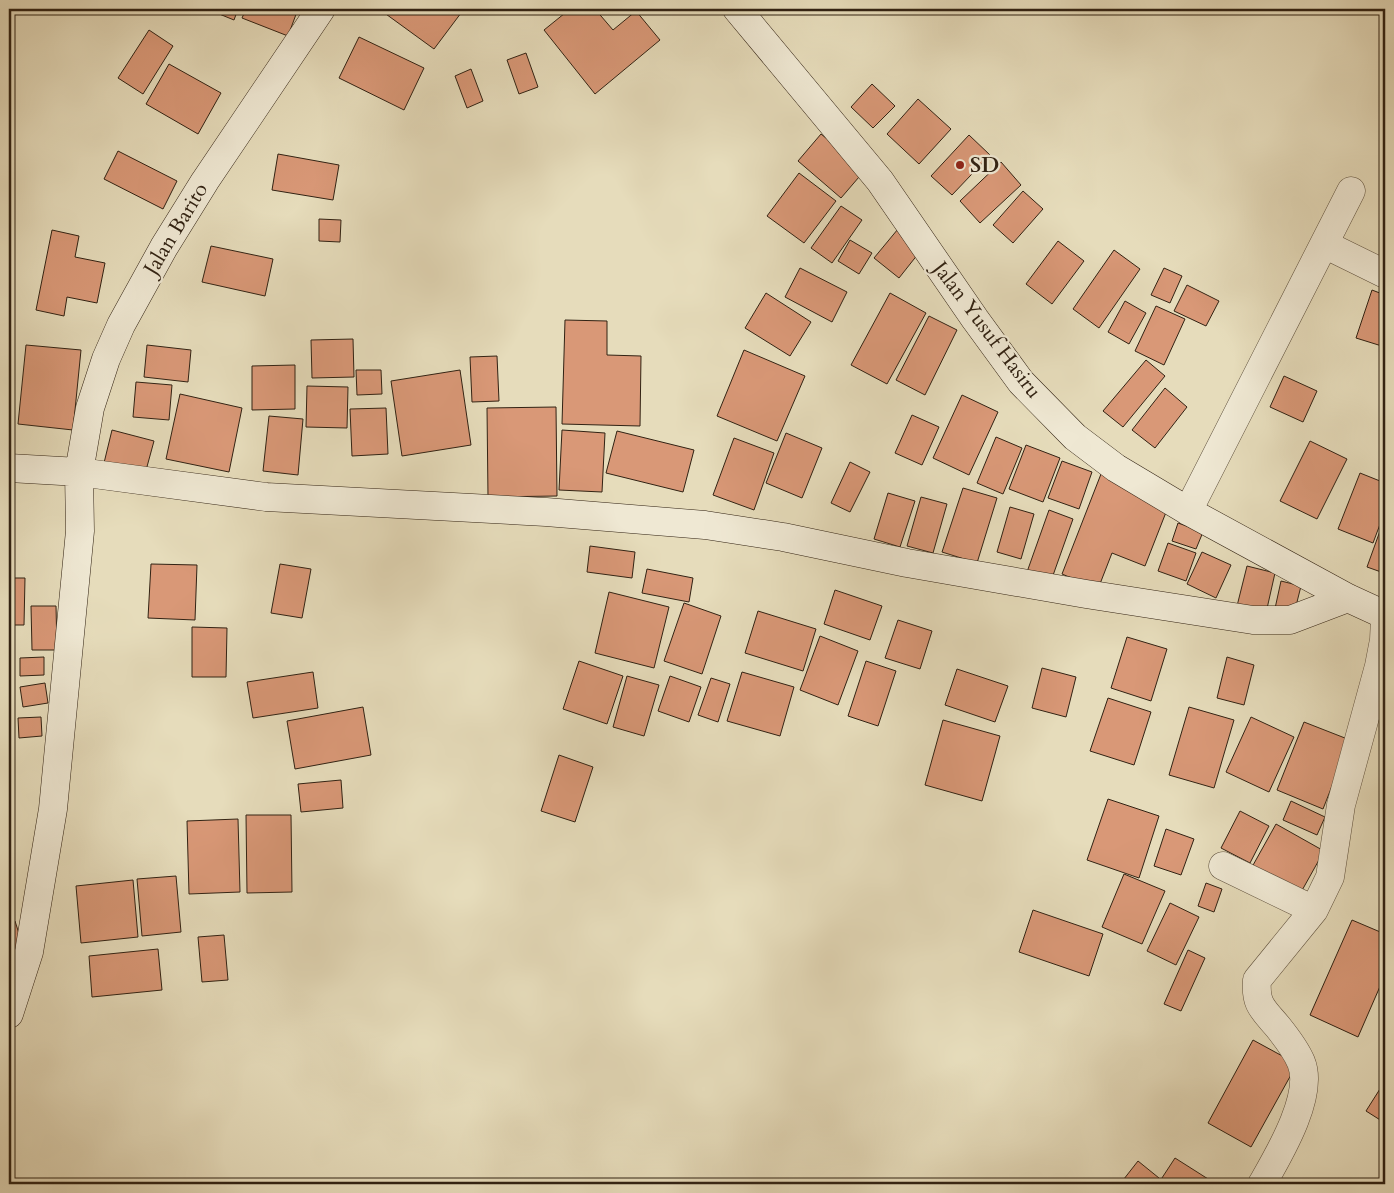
<svg xmlns="http://www.w3.org/2000/svg" width="1394" height="1193" font-family="Cardo,serif">
  <style>
    .building { fill: #d99877; stroke: #312213 }
    .lines { fill: none; stroke-linecap: round; stroke-linejoin: round }
    .street-casing { stroke: #5e503d; stroke-width: 29 }
    .secondary-casing { stroke: #312213; stroke-width: 29 }
    .street { stroke: #efe8d3; stroke-width: 28 }
    .secondary { stroke: #efe8d3; stroke-width: 28 }
    .poi-dot { fill: #8f2418; stroke: #efe8d3; stroke-width: 2 }
    .labels { text-anchor: middle; dominant-baseline: central; stroke-width: 4.5; stroke-linejoin: round; paint-order: stroke }
    .poi-label { font-size: 21px; font-weight: bold; fill: #312213; stroke: #efe8d3; text-anchor: start }
    .street-label { font-size: 21px; fill: #312213; stroke: #efe8d3 }
  </style>
  <rect width="100%" height="100%" fill="#e6dcbb"/>
  <filter id="stains"><feTurbulence type="fractalNoise" baseFrequency=".004" numOctaves="4"/><feColorMatrix values="0 0 0 0 .2 0 0 0 0 .09 0 0 0 0 .02 0 0 0 .5 -.17"/></filter>
  <radialGradient id="worn" r=".72"><stop offset=".6" stop-color="#630" stop-opacity="0"/><stop offset="1" stop-color="#630" stop-opacity=".3"/></radialGradient>
  <path class="building" d="M 207,9 L 238,9 L 234,20 Z
    M 246,9 L 298,9 L 288,36 L 242,18 Z
    M 379,9 L 464,9 L 434,49 Z
    M 570,9 L 595,9 L 613,30 L 636,11 L 660,40 L 595,94 L 544,30 Z
    M 149,30 L 173,46 L 143,94 L 118,78 Z
    M 359,37 L 424,68 L 404,110 L 339,78 Z
    M 526,53 L 538,87 L 519,94 L 507,60 Z
    M 169,64 L 221,93 L 198,134 L 146,104 Z
    M 471,69 L 483,101 L 467,108 L 455,76 Z
    M 872,84 L 895,106 L 873,128 L 851,107 Z
    M 918,99 L 951,129 L 919,164 L 887,134 Z
    M 821,134 L 865,170 L 841,198 L 798,161 Z
    M 969,135 L 990,155 L 952,195 L 931,176 Z
    M 118,151 L 177,181 L 163,209 L 104,179 Z
    M 278,154 L 339,165 L 333,200 L 272,190 Z
    M 1001,162 L 1021,185 L 980,223 L 960,201 Z
    M 799,173 L 836,201 L 804,243 L 767,216 Z
    M 1023,191 L 1043,209 L 1013,243 L 993,225 Z
    M 841,206 L 862,220 L 832,263 L 811,248 Z
    M 319,219 L 341,220 L 340,242 L 319,241 Z
    M 898,229 L 922,249 L 899,278 L 874,258 Z
    M 52,230 L 79,236 L 75,257 L 105,263 L 97,303 L 67,297 L 64,316 L 36,310 Z
    M 850,240 L 872,253 L 859,274 L 838,261 Z
    M 1058,241 L 1084,261 L 1052,304 L 1026,284 Z
    M 211,246 L 273,259 L 265,296 L 202,282 Z
    M 1114,250 L 1140,269 L 1099,328 L 1073,309 Z
    M 800,268 L 847,292 L 832,322 L 785,297 Z
    M 1164,268 L 1182,276 L 1170,303 L 1151,295 Z
    M 1187,285 L 1219,301 L 1206,326 L 1174,311 Z
    M 1372,290 L 1385,295 L 1385,347 L 1356,338 Z
    M 766,293 L 811,322 L 790,356 L 745,328 Z
    M 890,293 L 926,313 L 887,384 L 851,365 Z
    M 1125,301 L 1146,313 L 1129,344 L 1108,332 Z
    M 1156,306 L 1185,319 L 1164,365 L 1135,351 Z
    M 929,316 L 957,330 L 925,395 L 896,380 Z
    M 565,320 L 607,321 L 607,355 L 641,356 L 640,426 L 562,424 Z
    M 353,339 L 354,377 L 312,378 L 311,340 Z
    M 26,345 L 81,350 L 73,430 L 18,424 Z
    M 147,345 L 191,350 L 188,382 L 144,377 Z
    M 744,350 L 805,376 L 777,441 L 717,416 Z
    M 497,356 L 499,401 L 472,402 L 470,357 Z
    M 1146,360 L 1165,376 L 1123,427 L 1103,411 Z
    M 295,365 L 295,409 L 252,410 L 252,366 Z
    M 356,370 L 381,370 L 382,394 L 357,395 Z
    M 460,370 L 471,445 L 402,456 L 391,381 Z
    M 1284,376 L 1317,391 L 1303,422 L 1270,407 Z
    M 136,382 L 172,385 L 169,420 L 133,417 Z
    M 307,386 L 348,387 L 347,428 L 306,427 Z
    M 1165,388 L 1187,407 L 1155,448 L 1132,430 Z
    M 180,394 L 242,408 L 229,472 L 166,459 Z
    M 962,395 L 998,412 L 969,475 L 933,458 Z
    M 556,407 L 557,496 L 488,497 L 487,408 Z
    M 386,408 L 388,454 L 352,456 L 350,409 Z
    M 912,415 L 939,427 L 922,465 L 895,453 Z
    M 269,416 L 303,419 L 298,475 L 263,471 Z
    M 112,430 L 154,441 L 145,474 L 104,463 Z
    M 562,430 L 605,433 L 602,492 L 559,490 Z
    M 617,431 L 694,450 L 683,492 L 606,473 Z
    M 786,433 L 822,448 L 802,498 L 766,483 Z
    M 996,437 L 1022,448 L 1003,494 L 977,483 Z
    M 734,438 L 774,453 L 754,510 L 713,495 Z
    M 1310,441 L 1347,459 L 1317,519 L 1280,501 Z
    M 1026,445 L 1060,458 L 1043,502 L 1009,489 Z
    M 1062,461 L 1092,472 L 1079,509 L 1048,498 Z
    M 850,462 L 870,472 L 850,512 L 831,503 Z
    M 1360,473 L 1385,483 L 1385,511 L 1373,543 L 1338,529 Z
    M 1101,474 L 1170,502 L 1145,566 L 1112,553 L 1098,589 L 1062,574 Z
    M 963,488 L 997,498 L 977,563 L 942,552 Z
    M 888,493 L 915,501 L 900,547 L 874,539 Z
    M 921,497 L 947,504 L 933,553 L 907,546 Z
    M 1010,507 L 1034,514 L 1021,559 L 997,552 Z
    M 1049,510 L 1073,519 L 1051,581 L 1027,572 Z
    M 1385,517 L 1385,570 L 1384,573 L 1367,567 Z
    M 1178,523 L 1203,532 L 1196,549 L 1172,541 Z
    M 1168,543 L 1196,553 L 1186,581 L 1158,571 Z
    M 590,546 L 635,552 L 632,578 L 587,572 Z
    M 1202,552 L 1231,565 L 1216,598 L 1187,584 Z
    M 151,564 L 197,565 L 195,620 L 148,618 Z
    M 280,564 L 311,569 L 302,618 L 271,613 Z
    M 1247,566 L 1275,573 L 1266,613 L 1237,606 Z
    M 647,569 L 693,578 L 689,602 L 642,593 Z
    M 9,578 L 25,578 L 24,625 L 9,625 Z
    M 1281,581 L 1301,586 L 1293,618 L 1274,613 Z
    M 835,590 L 882,606 L 870,640 L 824,624 Z
    M 609,592 L 669,607 L 654,668 L 595,653 Z
    M 684,603 L 721,616 L 702,674 L 664,661 Z
    M 31,606 L 56,606 L 57,650 L 32,650 Z
    M 758,611 L 816,629 L 803,671 L 745,653 Z
    M 898,620 L 932,631 L 920,669 L 885,658 Z
    M 192,627 L 227,628 L 226,677 L 192,677 Z
    M 820,636 L 858,651 L 838,705 L 800,690 Z
    M 1127,637 L 1167,649 L 1151,701 L 1111,688 Z
    M 44,657 L 44,675 L 20,676 L 20,658 Z
    M 1227,657 L 1254,665 L 1244,705 L 1217,698 Z
    M 579,661 L 623,676 L 607,724 L 563,709 Z
    M 866,661 L 896,671 L 878,726 L 848,716 Z
    M 1042,668 L 1076,677 L 1066,717 L 1032,708 Z
    M 957,669 L 1008,686 L 995,722 L 945,705 Z
    M 313,672 L 318,708 L 253,718 L 247,682 Z
    M 742,672 L 794,687 L 780,736 L 727,721 Z
    M 627,676 L 659,685 L 644,736 L 613,727 Z
    M 670,676 L 701,687 L 689,722 L 658,711 Z
    M 711,678 L 730,684 L 718,722 L 698,715 Z
    M 45,683 L 48,703 L 23,707 L 20,687 Z
    M 1108,698 L 1151,712 L 1134,765 L 1090,751 Z
    M 363,707 L 371,755 L 295,769 L 287,721 Z
    M 1189,707 L 1234,720 L 1214,788 L 1169,775 Z
    M 41,717 L 42,736 L 19,738 L 18,718 Z
    M 1251,717 L 1294,737 L 1269,792 L 1226,772 Z
    M 943,720 L 1000,736 L 982,801 L 925,785 Z
    M 1304,722 L 1350,740 L 1323,809 L 1277,790 Z
    M 559,755 L 593,767 L 575,822 L 541,811 Z
    M 341,780 L 343,808 L 301,812 L 298,784 Z
    M 1108,799 L 1159,816 L 1139,878 L 1087,860 Z
    M 1291,801 L 1325,817 L 1317,835 L 1283,820 Z
    M 1240,811 L 1269,826 L 1250,863 L 1221,848 Z
    M 246,815 L 291,815 L 292,892 L 247,893 Z
    M 238,819 L 240,892 L 189,894 L 187,821 Z
    M 1276,824 L 1324,851 L 1300,894 L 1252,867 Z
    M 1166,829 L 1194,839 L 1181,875 L 1154,866 Z
    M 9,835 L 13,864 L 9,864 Z
    M 1124,874 L 1165,891 L 1142,944 L 1102,927 Z
    M 176,876 L 181,932 L 142,936 L 137,879 Z
    M 133,880 L 138,937 L 81,943 L 76,886 Z
    M 1206,883 L 1222,889 L 1214,912 L 1198,906 Z
    M 1170,903 L 1199,917 L 1176,965 L 1147,951 Z
    M 1033,910 L 1103,934 L 1089,976 L 1019,952 Z
    M 1352,920 L 1385,934 L 1385,975 L 1358,1037 L 1310,1015 Z
    M 15,921 L 25,953 L 9,958 L 9,922 Z
    M 224,935 L 228,980 L 202,982 L 198,937 Z
    M 158,949 L 162,990 L 92,997 L 89,956 Z
    M 1188,950 L 1205,958 L 1181,1011 L 1164,1004 Z
    M 1253,1040 L 1297,1064 L 1251,1147 L 1208,1123 Z
    M 1385,1081 L 1385,1123 L 1366,1111 Z
    M 1175,1158 L 1216,1184 L 1158,1184 Z
    M 1138,1161 L 1159,1178 L 1154,1184 L 1120,1184 Z"/>
  <g class="lines">
    <defs>
      <path id="street" d="M 1324,244 L 1385,274
        M 1188,511 L 1351,191
        M 1223,866 L 1314,910
        M 1262,1184 C 1278,1156 1315,1095 1301,1062 C 1296,1050 1286,1037 1278,1027 C 1263,1009 1255,1005 1257,980 L 1314,910 L 1330,877 L 1341,805 L 1379,666 L 1384,640 L 1385,618"/>
      <path id="secondary" d="M 737,9 L 880,181 L 975,319 L 1021,382 L 1075,437 L 1116,468 L 1188,511 L 1348,598 L 1385,615
        M 9,468 L 79,472 L 266,497 L 546,512 L 705,525 L 783,537 L 907,563 L 1086,594 L 1253,620 L 1290,620 L 1348,598
        M 9,1014 L 29,952 L 53,809 L 80,531 L 79,472 L 90,408 L 106,359 L 121,325 L 164,247 L 205,181 L 321,9"/>
    </defs>
    <use href="#street" class="street-casing"/>
    <use href="#secondary" class="secondary-casing"/>
    <use href="#street" class="street"/>
    <use href="#secondary" class="secondary"/>
  </g>
  <circle class="poi-dot" cx="960" cy="165" r="5"/>
  <g class="labels">
    <g class="poi-label">
      <text x="970" y="165">SD</text>
    </g>
    <g class="street-label">
      <text transform="translate(176 229) rotate(-59)">Jalan Barito</text>
      <text transform="translate(987 330) rotate(53)">Jalan Yusuf Hasiru</text>
    </g>
  </g>
  <rect width="1394" height="1193" fill="none" stroke="#e6dcbb" stroke-width="30"/>
  <rect x="10" y="10" width="1374" height="1173" fill="none" stroke="#312213" stroke-width="2.5"/>
  <rect x="15" y="15" width="1364" height="1163" fill="none" stroke="#312213"/>
  <rect width="100%" height="100%" filter="url(#stains)"/>
  <rect width="100%" height="100%" fill="url(#worn)"/>
</svg>
